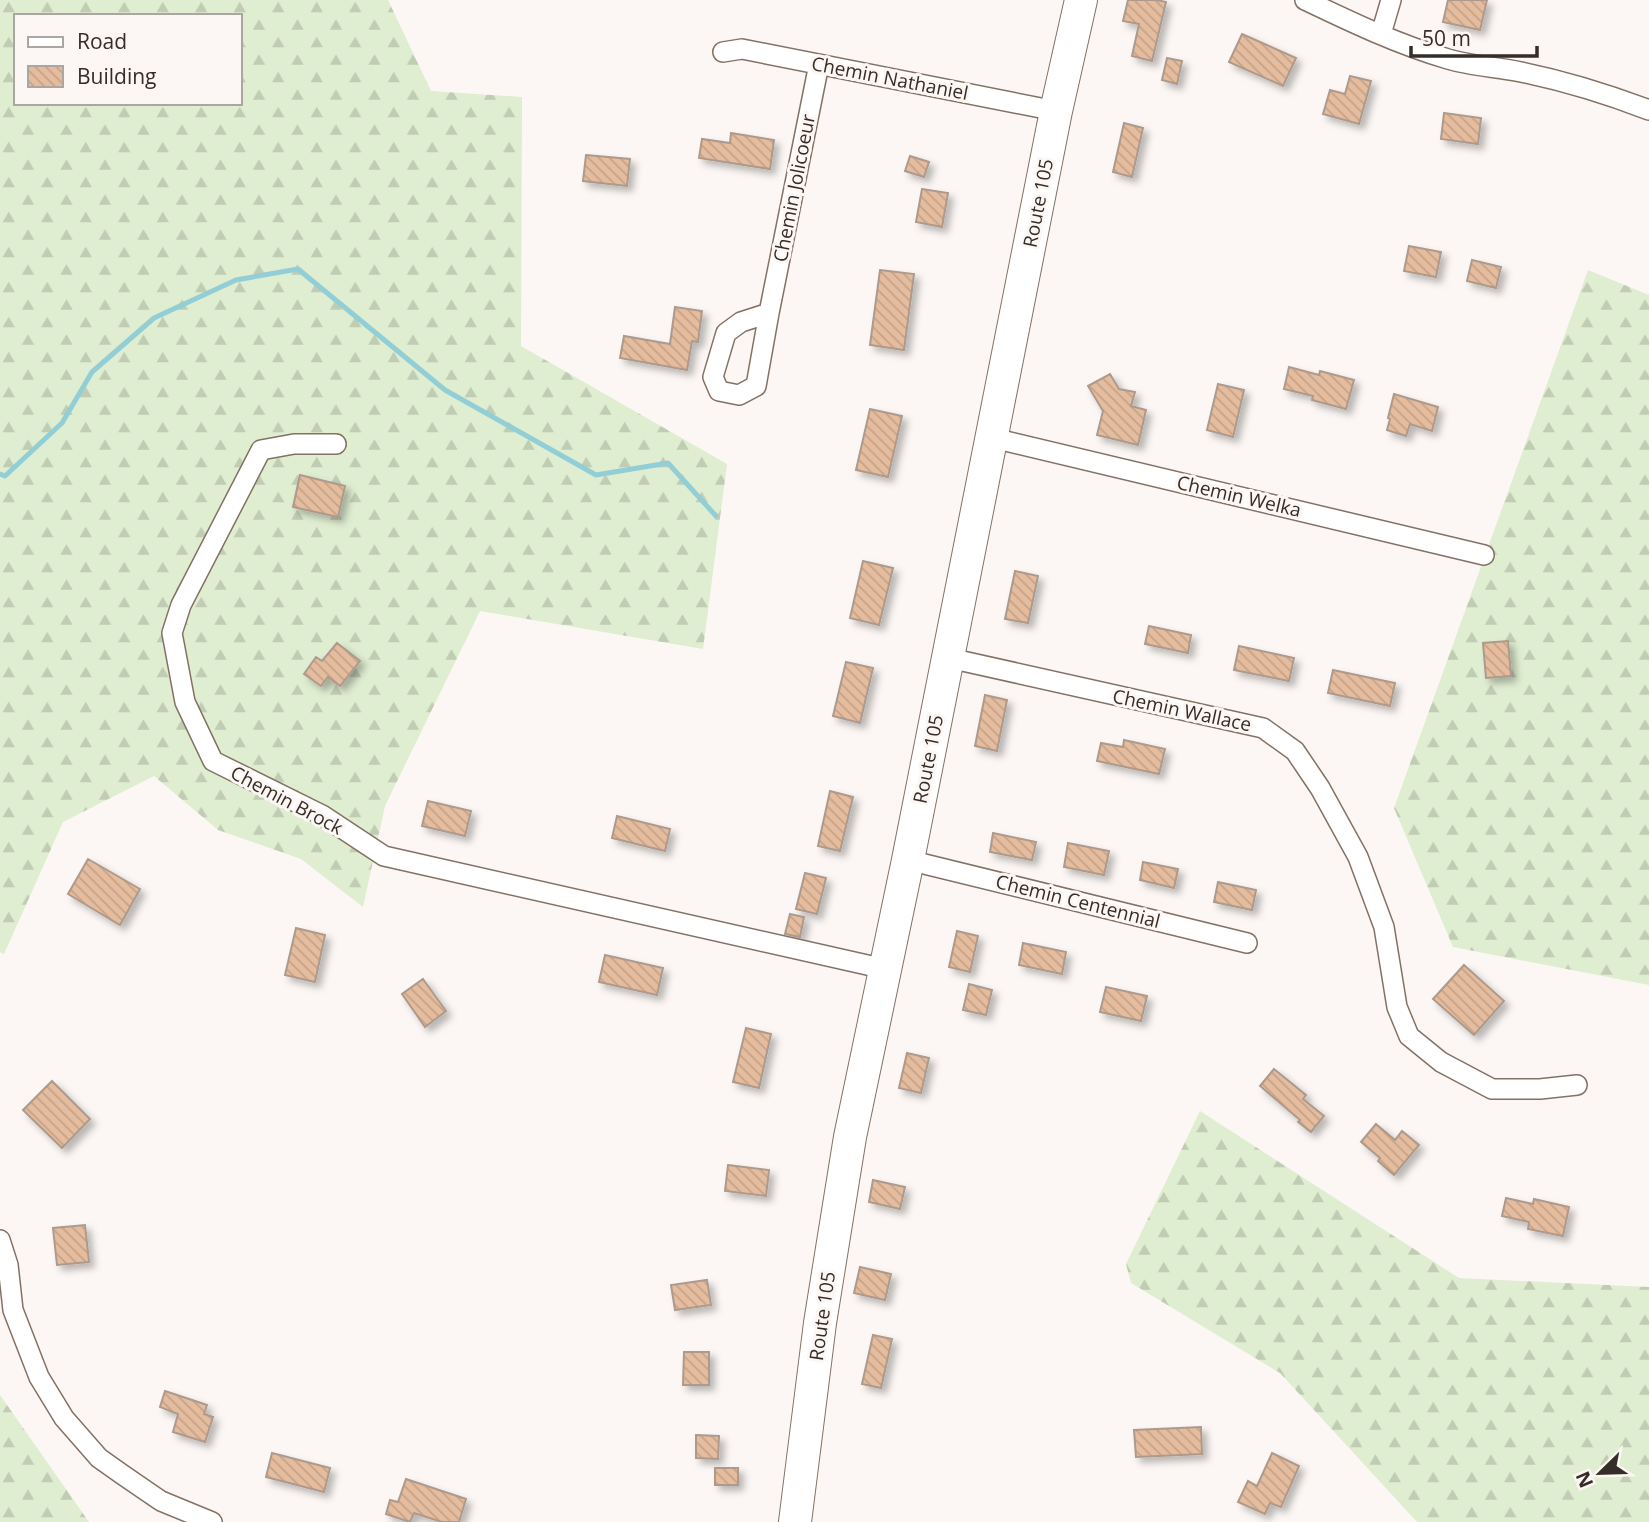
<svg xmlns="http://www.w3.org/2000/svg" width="1649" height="1522" font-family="'Open Sans',sans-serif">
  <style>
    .forest { fill: url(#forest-firs); fill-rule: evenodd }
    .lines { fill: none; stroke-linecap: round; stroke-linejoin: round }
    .stream { stroke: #92ced6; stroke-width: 5 }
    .building { fill: url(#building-back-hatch); stroke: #ae9a8c; stroke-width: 2; filter: url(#shadow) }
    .street-casing { stroke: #847164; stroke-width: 22 }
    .primary-casing { stroke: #847164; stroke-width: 34 }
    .street { stroke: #fff; stroke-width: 19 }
    .primary { stroke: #fff; stroke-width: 32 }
    .labels { text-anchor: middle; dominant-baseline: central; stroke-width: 6; stroke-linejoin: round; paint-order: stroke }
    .street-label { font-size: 19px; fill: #352d27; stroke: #fcf7f4 }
  </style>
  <defs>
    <pattern id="forest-firs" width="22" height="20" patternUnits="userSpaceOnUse" patternTransform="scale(1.75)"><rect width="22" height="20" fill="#dfedd1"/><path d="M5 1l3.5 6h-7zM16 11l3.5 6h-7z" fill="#c0ccb3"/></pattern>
    <pattern id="building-back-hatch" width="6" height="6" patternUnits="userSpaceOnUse" patternTransform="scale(1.75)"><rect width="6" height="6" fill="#e5bc9e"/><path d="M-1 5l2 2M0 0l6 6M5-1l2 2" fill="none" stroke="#c5a288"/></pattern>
    <filter id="shadow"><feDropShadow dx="5" dy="5" stdDeviation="3.5" flood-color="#0004"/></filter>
  </defs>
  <rect width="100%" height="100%" fill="#fcf7f4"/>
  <path class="forest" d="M 0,0 L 388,0 L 431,91 L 522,97 L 521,346 L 727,464 L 703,649 L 480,611 L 385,806 L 363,907 L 301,859 L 218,830 L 154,776 L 63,822 L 4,954 L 0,952 ZM 16,16 L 240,16 L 240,103 L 16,103 Z
    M 1588,270 L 1649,295 L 1649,985 L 1453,947 L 1394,808 Z
    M 1200,1111 L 1459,1278 L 1649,1287 L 1649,1522 L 1417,1522 L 1280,1373 L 1131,1283 L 1126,1264 Z
    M 0,1395 L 89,1522 L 0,1522 Z"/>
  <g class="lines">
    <path class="stream" d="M 0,474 L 5,476 L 62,423 L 92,372 L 154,318 L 236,280 L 298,269 L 445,390 L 596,475 L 668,463 L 716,516"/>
  </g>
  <path class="building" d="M 1128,0 L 1157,0 L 1166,2 L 1152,61 L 1132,56 L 1139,24 L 1123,21 Z
    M 1448,0 L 1487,0 L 1480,30 L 1443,22 Z
    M 1242,34 L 1296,58 L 1283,86 L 1229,62 Z
    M 1167,58 L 1182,61 L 1177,84 L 1162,80 Z
    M 1350,76 L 1371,81 L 1359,124 L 1323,114 L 1330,90 L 1345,94 Z
    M 1444,113 L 1481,118 L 1478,144 L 1441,139 Z
    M 1124,123 L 1143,128 L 1132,177 L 1113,172 Z
    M 731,133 L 774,140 L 770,169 L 699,158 L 702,139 L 730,143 Z
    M 586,155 L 630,159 L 627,186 L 583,181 Z
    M 910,156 L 929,162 L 924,177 L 905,171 Z
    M 922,189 L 948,193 L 942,227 L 916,222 Z
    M 1409,246 L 1441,252 L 1436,277 L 1404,271 Z
    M 1472,260 L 1501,267 L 1496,288 L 1467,281 Z
    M 880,270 L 914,274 L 904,350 L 870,345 Z
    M 675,307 L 702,311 L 698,342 L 692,341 L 687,370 L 620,358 L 624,336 L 670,344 Z
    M 1289,367 L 1319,375 L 1320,371 L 1354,380 L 1346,409 L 1312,400 L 1313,396 L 1284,389 Z
    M 1110,374 L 1119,389 L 1135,392 L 1131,406 L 1146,410 L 1138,445 L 1097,435 L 1103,411 L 1088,386 Z
    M 1218,384 L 1244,390 L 1233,437 L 1207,430 Z
    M 1394,394 L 1438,407 L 1432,431 L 1410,424 L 1406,436 L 1387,430 L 1390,419 L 1388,418 Z
    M 870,409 L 902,416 L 888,477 L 856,470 Z
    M 300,475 L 345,486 L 338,517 L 293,507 Z
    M 863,561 L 893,568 L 879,625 L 850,618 Z
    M 1015,571 L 1038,576 L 1028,623 L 1005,619 Z
    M 1149,626 L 1191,635 L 1188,653 L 1145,644 Z
    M 1508,641 L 1511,676 L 1486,678 L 1483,643 Z
    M 337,643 L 360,661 L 340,686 L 328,677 L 321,686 L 304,674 L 316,657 L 322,661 Z
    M 1239,646 L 1294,658 L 1289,681 L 1234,670 Z
    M 846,662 L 873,668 L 860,723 L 833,716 Z
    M 1333,670 L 1395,683 L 1390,706 L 1328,693 Z
    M 985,695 L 1007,700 L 997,751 L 975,746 Z
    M 1124,740 L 1165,749 L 1159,774 L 1097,761 L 1101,743 L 1123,747 Z
    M 830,791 L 853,797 L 840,851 L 818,846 Z
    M 428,801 L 471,811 L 465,836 L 422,826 Z
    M 617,816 L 670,829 L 665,851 L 612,838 Z
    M 993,833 L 1036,842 L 1032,860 L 990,852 Z
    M 1068,843 L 1109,851 L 1104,875 L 1064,867 Z
    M 88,859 L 140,889 L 120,925 L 68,894 Z
    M 1143,862 L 1178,869 L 1174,888 L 1140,880 Z
    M 805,873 L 826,878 L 817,914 L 796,909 Z
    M 1218,882 L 1256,890 L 1252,910 L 1214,902 Z
    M 790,914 L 804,917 L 800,937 L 785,934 Z
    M 296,928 L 325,935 L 315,982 L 285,975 Z
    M 957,931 L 978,936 L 970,972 L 949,967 Z
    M 1023,943 L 1066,952 L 1062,974 L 1019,965 Z
    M 605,955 L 663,968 L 657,995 L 599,982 Z
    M 1464,965 L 1504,1001 L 1474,1035 L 1433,999 Z
    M 423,979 L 446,1011 L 425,1027 L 402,994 Z
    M 969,984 L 992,990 L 986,1015 L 963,1010 Z
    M 1106,987 L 1147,996 L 1141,1021 L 1100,1012 Z
    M 746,1028 L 771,1034 L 759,1088 L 733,1082 Z
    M 907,1053 L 929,1058 L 921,1093 L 899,1088 Z
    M 1274,1069 L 1306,1095 L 1303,1099 L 1324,1116 L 1311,1132 L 1298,1122 L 1300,1120 L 1260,1086 Z
    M 52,1081 L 90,1119 L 62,1148 L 23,1110 Z
    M 1376,1124 L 1395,1140 L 1402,1131 L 1419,1145 L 1394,1175 L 1378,1161 L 1380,1158 L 1361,1142 Z
    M 728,1165 L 769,1170 L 766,1196 L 725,1191 Z
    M 873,1180 L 905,1187 L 900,1209 L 869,1202 Z
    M 1506,1198 L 1533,1204 L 1534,1199 L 1569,1207 L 1563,1236 L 1528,1229 L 1529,1222 L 1502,1216 Z
    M 85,1225 L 89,1262 L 57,1265 L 53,1228 Z
    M 860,1267 L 891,1274 L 885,1300 L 854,1293 Z
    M 707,1280 L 711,1305 L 675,1310 L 671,1285 Z
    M 873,1335 L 892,1339 L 881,1388 L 862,1384 Z
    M 684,1352 L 709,1352 L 709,1385 L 683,1385 Z
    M 165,1391 L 207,1405 L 204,1414 L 213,1417 L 205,1442 L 173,1432 L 178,1414 L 160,1407 Z
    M 1201,1427 L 1202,1454 L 1136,1457 L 1134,1430 Z
    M 696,1435 L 719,1436 L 718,1459 L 696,1458 Z
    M 272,1453 L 330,1468 L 324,1492 L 266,1477 Z
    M 1272,1453 L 1299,1466 L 1281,1507 L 1270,1503 L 1265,1514 L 1238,1502 L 1248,1481 L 1257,1486 Z
    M 715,1468 L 738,1468 L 738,1485 L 715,1485 Z
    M 406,1479 L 466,1499 L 459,1522 L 442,1522 L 414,1513 L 410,1522 L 386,1514 L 390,1500 L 398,1502 Z"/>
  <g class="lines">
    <defs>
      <path id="street" d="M 1305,0 C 1351,22 1399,45 1448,59 C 1471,66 1497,67 1521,72 C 1565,81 1607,94 1649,110
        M 1381,34 L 1391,0
        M 723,52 L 742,49 L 1056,111
        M 769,313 L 741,322 L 726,333 L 713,377 L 719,391 L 739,395 L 756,386 L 769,313 L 819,64
        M 993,438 L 1484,555
        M 336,444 L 294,444 L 261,450 L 181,605 L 172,633 L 185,702 L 213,761 L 322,815 L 384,856 L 885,969
        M 949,658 L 1263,728 L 1295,751 L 1320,788 L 1358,857 L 1384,927 L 1397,1007 L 1409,1036 L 1441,1062 L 1492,1089 L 1540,1089 L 1577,1085
        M 908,860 L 1247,943
        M 0,1240 L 8,1265 L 13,1310 L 39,1377 L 64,1418 L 99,1458 L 123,1475 L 161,1501 L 212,1522"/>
      <path id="primary" d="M 795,1522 L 820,1323 L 850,1137 L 908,860 L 1056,111 L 1081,0"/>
    </defs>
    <use href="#street" class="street-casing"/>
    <use href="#primary" class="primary-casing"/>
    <use href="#street" class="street"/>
    <use href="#primary" class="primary"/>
  </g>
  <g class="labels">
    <g class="street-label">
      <text transform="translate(890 78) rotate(11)">Chemin Nathaniel</text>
      <text transform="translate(794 188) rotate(-79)">Chemin Jolicoeur</text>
      <text transform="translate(1038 203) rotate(-79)">Route 105</text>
      <text transform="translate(1239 496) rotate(13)">Chemin Welka</text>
      <text transform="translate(1182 710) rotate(12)">Chemin Wallace</text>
      <text transform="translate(928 759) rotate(-79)">Route 105</text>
      <text transform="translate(287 800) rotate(28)">Chemin Brock</text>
      <text transform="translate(1078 901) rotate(14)">Chemin Centennial</text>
      <text transform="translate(822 1316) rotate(-82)">Route 105</text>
    </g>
  </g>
  <rect x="14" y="14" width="228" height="91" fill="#fcf7f4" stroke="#aca6a2" stroke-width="2"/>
  <rect x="28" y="37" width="35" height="10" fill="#ffffff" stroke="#aca6a2" stroke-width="2"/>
  <text x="77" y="49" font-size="21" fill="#352d27">Road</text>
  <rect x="28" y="66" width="35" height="21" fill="url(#building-back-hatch)" stroke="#aca6a2" stroke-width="2"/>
  <text x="77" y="84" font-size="21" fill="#352d27">Building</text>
  <g transform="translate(1600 1473) rotate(247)" stroke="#fcf7f4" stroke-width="5" paint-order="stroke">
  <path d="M0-5L12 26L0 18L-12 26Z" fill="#352d27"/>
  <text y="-10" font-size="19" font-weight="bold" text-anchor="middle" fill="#352d27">N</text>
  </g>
  <path d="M1411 46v10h126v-10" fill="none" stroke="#352d27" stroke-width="3.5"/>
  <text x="1422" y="46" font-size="21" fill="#352d27" stroke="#fcf7f4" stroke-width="5" paint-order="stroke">50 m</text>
</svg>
